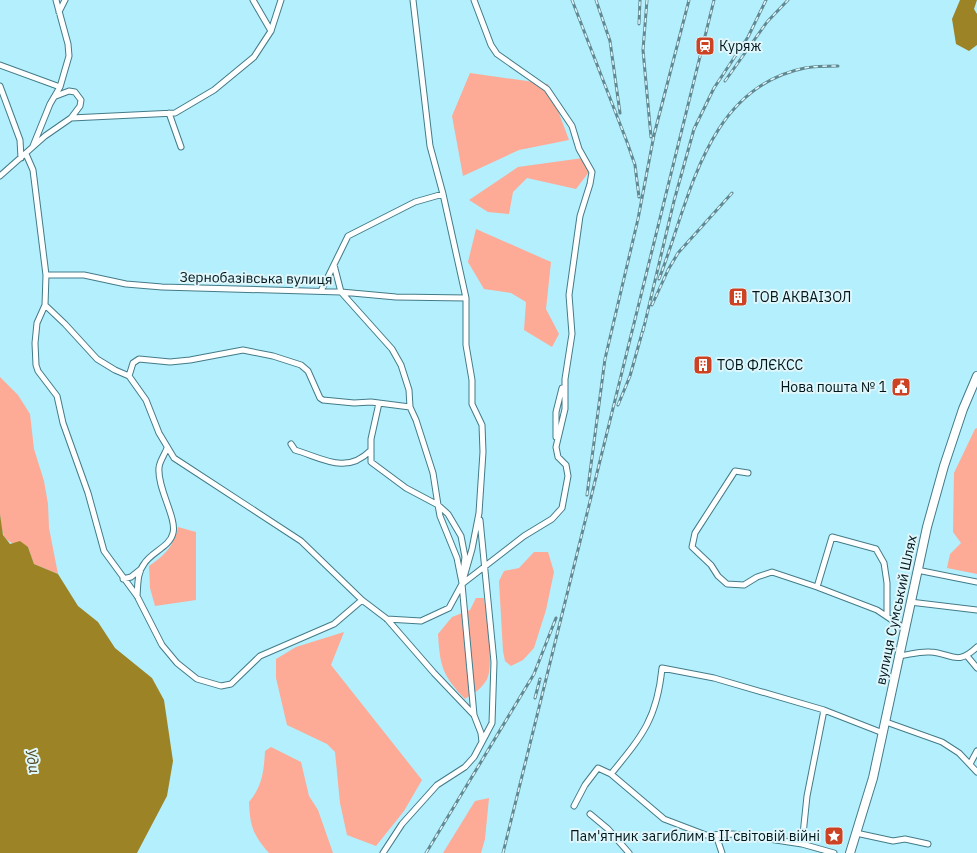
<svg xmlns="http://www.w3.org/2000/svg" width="977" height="853" font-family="'IBM Plex Sans',sans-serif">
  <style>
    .green { fill: #fdaa96 }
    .water { fill: #9c8426 }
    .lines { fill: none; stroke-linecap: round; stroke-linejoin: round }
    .street-casing { stroke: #437b88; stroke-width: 7 }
    .primary-casing { stroke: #437b88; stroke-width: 10 }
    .street { stroke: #fff; stroke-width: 5 }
    .primary { stroke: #fff; stroke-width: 8 }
    .rail-casing { stroke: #608992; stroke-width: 3 }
    .rail { stroke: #dff6fb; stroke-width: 1.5; stroke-dasharray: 4.5; stroke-linecap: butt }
    .labels { text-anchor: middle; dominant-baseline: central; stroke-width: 4; stroke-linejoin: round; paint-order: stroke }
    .poi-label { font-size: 14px; fill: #01161b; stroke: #dff6fb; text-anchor: start }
    .street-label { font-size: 14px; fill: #01161b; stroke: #dff6fb }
    .water-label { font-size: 15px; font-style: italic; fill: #534822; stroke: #dff6fb }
  </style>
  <rect width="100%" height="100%" fill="#b4effd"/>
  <path class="green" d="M 470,73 L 548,84 L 569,140 L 519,150 L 463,176 L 452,116 Z
    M 583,158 L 589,172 L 576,189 L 527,178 L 513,192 L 509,214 L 488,212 L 469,200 L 518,167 Z
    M 476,229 L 551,262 L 546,309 L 559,334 L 552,347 L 524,330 L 526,302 L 511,293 L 484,289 L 468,262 Z
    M 0,377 L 18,395 L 30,414 L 34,449 L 44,481 L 48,504 L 49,528 L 58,574 L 34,564 L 28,547 C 2,542 3,539 0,514 Z
    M 977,428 L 977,574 L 947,568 L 950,554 L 961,543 L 953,532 L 954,473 L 975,429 Z
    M 178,527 L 196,532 L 196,600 L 155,606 L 150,588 L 149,566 C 165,555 174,546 178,527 Z
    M 534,552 L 548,552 L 554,572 L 546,610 L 534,648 L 523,660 L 511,666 L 505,661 L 503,651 L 499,581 L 504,571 L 519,568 Z
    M 476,598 L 484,598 C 486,615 495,668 486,681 C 481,689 473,694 465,699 C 442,675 440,666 438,634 L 452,617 L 470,610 Z
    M 344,632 L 331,665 L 422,780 L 404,811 L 376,846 L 347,835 L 340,803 L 335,752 L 327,744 L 287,725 L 276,678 L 276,659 L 296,647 Z
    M 271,747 L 301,762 L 309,796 L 318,810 L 333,853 L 269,853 C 253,835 250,826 249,802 C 262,787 264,771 265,751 Z
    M 489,798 L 485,839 L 481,853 L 443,853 L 475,801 Z"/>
  <path class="water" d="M 960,0 L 977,0 L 974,9 L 977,14 L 977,45 L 969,51 L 956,44 L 952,19 Z
    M 0,514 L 3,535 L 10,544 L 20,541 L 28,547 L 34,564 L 58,574 L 78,606 L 98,622 L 115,648 L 152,678 L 164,700 L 173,761 L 167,796 L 137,853 L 0,853 Z"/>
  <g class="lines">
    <defs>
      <path id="street" d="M 253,0 L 271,31
        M 413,0 L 430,146 L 443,194 L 466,298 L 466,345 L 472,380 L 472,404 L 482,425 L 483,452 L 479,513 L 472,549 L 462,584 L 474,715
        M 59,12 L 65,0
        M 0,65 L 60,87
        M 0,86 L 20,140 L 21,158
        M 169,113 L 181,147
        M 71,118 L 175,113 L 214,90 L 254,57 L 271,31 L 281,0
        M 33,146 L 50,104 L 60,87 L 69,56 L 68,44 L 56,0
        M 26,154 L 33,170 L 46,275 L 45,305 L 37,323 L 35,343 L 36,365 L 38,371 L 57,396 L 63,423 L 88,493 L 104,551 L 137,596 L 162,645 L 177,663 L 197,679 L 221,686 L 231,684 L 260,656 L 334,624 L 362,600
        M 0,176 L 45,136 L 71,118 L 80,106 L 81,100 L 75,92 L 69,91 L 56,96
        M 334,265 L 341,292 L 392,349 L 401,365 L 409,390 L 410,407 L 416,420 L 433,473 L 438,505 L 448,514 L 461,536 L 465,557 L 463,572
        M 46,275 L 84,275 L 126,284 L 162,287 L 341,292 L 396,297 L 466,298
        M 321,291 L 348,236 L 415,202 L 443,194
        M 45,305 L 65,324 L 97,359 L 115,370 L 129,376 L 146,400 L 159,433 L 174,458 L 301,541 L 362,600 L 387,619 L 434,673 L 474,715 L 481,733 L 482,742 L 474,757 L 465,767 L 437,785 L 402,824 L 383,853
        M 129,376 L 133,363 L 139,359 L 170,362 L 190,360 L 243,350 L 273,356 L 301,365 L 308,371 L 320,398 L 323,400 L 354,403 L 371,402 L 410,407
        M 379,403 L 371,439 L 371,462 L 406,488 L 438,505 L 440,516 L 457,558 L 462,583
        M 556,437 L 556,412 L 562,388
        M 291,444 L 295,450 C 322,458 346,475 370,451
        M 748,473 L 735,471 L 695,533 L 692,547 L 711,565 L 718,576 L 727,584 L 744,585 L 757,577 L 772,572 L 817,587
        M 480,520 L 494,662 L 492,723 L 482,742
        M 917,570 L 977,582
        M 123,579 L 131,577 L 141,569
        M 137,596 C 138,585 137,573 144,564 C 151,552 170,547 173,533 C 177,518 157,488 159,468 C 159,462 165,454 167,448
        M 910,602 L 977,610
        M 887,616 L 887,583 L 884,563 L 876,549 L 832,537 L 817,587 L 877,610 L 904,628
        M 387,619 L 421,621 L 449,608 L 462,584 L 524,536 L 552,519 L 562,508 L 568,476 L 566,465 L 558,457 L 556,447 L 565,409 L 565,379 L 572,334 L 569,295 L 580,216 L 590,184 L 592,172 L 579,149 L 572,126 L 547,89 L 497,54 L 491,45 L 474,0
        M 898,656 C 908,655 920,651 930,652 C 952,653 956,667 977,647
        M 967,656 L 977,668
        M 886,722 L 942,742 L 959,753 L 977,772
        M 970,764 L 977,751
        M 611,774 C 642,736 657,719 662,668 L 714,678 L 824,710 L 883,733
        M 574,806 L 585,785 L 598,768 L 611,774 L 664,819 L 706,835 L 733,834 L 750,836 L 802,844 L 834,853
        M 590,814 L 608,829 L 629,853
        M 856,833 L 893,841 L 905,839 L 928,844
        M 716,835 L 722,853
        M 802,844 L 807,796 L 824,710"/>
      <path id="primary" d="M 850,853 L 873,778 L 927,527 L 944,466 L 963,409 L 977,376"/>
    </defs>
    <use href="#street" class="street-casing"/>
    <use href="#primary" class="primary-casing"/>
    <use href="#street" class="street"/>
    <use href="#primary" class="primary"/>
    <defs>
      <path id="rail" d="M 572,0 L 627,142 L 635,165 L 639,197
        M 596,0 L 610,41 L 620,113
        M 647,0 L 643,50 L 651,137
        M 639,24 L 640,0
        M 725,81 L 767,22 L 788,0
        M 659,279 C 690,200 705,88 805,68 C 816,66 827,66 838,66
        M 652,305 L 668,270 L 678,253 L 732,193
        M 643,331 L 674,201 L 694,129 L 714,88 L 748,37 L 766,0
        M 618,405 L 630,376 L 644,326
        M 587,495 L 605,359 L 638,219 L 654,135 L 689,0
        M 535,698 L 540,679
        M 426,853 L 534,674 L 556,618
        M 503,853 L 714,0"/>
    </defs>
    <use href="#rail" class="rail-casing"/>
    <use href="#rail" class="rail"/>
  </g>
  <defs>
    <symbol id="station-square" viewBox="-11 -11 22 22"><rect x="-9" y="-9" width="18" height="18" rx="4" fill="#cc4223" stroke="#dff6fb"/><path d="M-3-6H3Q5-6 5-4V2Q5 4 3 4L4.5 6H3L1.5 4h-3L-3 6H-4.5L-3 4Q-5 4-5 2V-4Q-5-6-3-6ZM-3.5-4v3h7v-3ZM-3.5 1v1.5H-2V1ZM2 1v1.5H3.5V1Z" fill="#fff"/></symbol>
    <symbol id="building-square" viewBox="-11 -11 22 22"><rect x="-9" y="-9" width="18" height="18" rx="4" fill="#cc4223" stroke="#dff6fb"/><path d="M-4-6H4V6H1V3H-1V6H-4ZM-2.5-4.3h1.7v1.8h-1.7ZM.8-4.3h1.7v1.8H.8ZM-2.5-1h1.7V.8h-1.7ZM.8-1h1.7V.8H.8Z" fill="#fff"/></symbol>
    <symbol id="civic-square" viewBox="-11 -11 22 22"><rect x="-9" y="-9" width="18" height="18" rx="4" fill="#cc4223" stroke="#dff6fb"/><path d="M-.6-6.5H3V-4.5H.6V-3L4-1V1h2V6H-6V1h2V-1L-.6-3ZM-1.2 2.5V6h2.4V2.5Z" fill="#fff"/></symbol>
    <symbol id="sight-square" viewBox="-11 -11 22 22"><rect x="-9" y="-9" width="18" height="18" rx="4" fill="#cc4223" stroke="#dff6fb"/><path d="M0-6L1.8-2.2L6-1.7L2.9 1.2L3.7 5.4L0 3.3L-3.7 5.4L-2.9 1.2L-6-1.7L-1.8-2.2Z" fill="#fff"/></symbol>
  </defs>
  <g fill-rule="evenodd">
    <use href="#station-square" x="694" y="35" width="22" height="22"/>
    <use href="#building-square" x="727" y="286" width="22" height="22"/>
    <use href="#building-square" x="692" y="354" width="22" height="22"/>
    <use href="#civic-square" x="890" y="376" width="22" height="22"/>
    <use href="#sight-square" x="823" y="825" width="22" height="22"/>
  </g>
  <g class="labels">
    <g class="poi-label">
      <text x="719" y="46">Куряж</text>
      <text x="752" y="297">ТОВ АКВАІЗОЛ</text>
      <text x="717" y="365">ТОВ ФЛЄКСС</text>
      <text x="887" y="387" text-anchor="end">Нова пошта № 1</text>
      <text x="820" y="836" text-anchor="end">Пам'ятник загиблим в II світовій війні</text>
    </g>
    <g class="street-label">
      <text transform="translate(256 278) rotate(1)">Зернобазівська вулиця</text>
      <text transform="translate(896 610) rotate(-78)">вулиця Сумський Шлях</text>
    </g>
    <g class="water-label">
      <text transform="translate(33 761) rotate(80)">Уди</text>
    </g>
  </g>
</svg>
